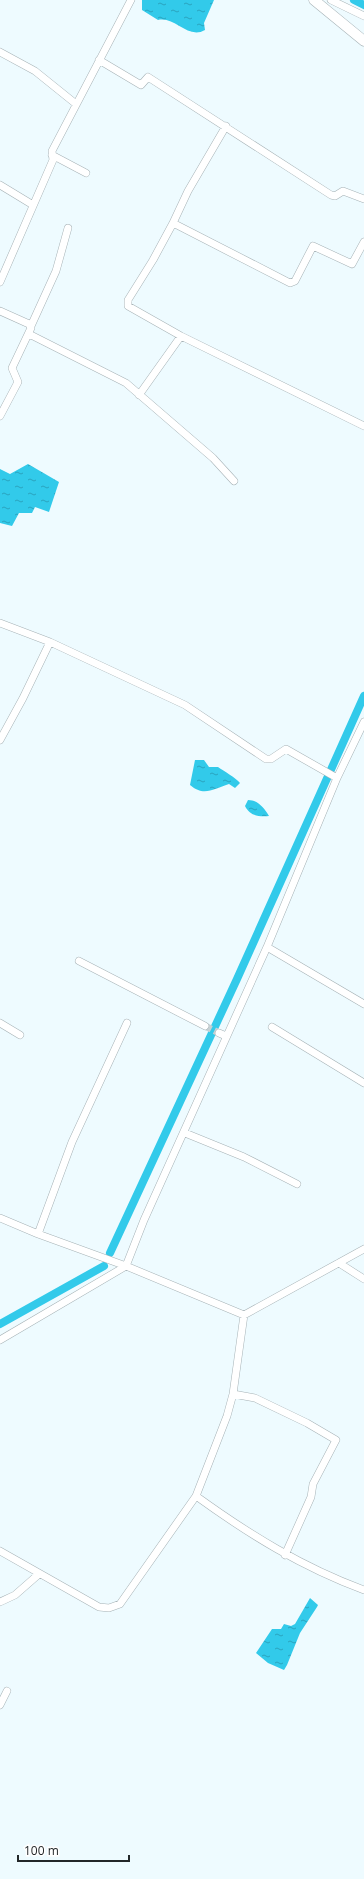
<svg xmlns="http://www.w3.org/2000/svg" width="364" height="1879" font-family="'Open Sans',sans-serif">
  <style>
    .water { fill: url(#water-ripples) }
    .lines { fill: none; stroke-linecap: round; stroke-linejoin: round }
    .canal { stroke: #32caea; stroke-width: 8 }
    .street-tunnel { stroke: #c5d1d4; stroke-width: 7; stroke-dasharray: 7 3.5; stroke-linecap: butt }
    .street-casing { stroke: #a6b2b6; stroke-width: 8 }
    .secondary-casing { stroke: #a6b2b6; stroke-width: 11 }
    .street { stroke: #fff; stroke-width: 7 }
    .secondary { stroke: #fff; stroke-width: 10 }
  </style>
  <defs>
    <pattern id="water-ripples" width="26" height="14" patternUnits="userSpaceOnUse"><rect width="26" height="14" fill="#32caea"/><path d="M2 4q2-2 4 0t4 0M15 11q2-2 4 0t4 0" fill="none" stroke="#2aa4be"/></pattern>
  </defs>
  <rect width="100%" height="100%" fill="#eefbff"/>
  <path class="water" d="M 142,0 L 214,0 L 204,23 L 205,30 C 188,40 175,16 158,20 L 142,10 Z
    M 28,464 L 59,482 L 49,512 L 35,507 L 32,513 L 19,513 L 12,526 L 0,523 L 0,469 L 10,474 Z
    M 195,760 L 204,760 L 209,767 L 218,767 C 224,771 236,778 240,783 L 235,788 L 229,784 C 213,789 204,797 190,785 Z
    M 248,800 C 258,800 264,808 269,816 C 259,817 250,816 245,806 Z
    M 310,1598 L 318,1605 L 317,1607 L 300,1633 L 287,1665 L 284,1670 L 268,1663 L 256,1653 L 272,1629 L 281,1629 L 284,1624 L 291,1626 L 295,1624 Z"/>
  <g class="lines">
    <path class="canal" d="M 354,0 L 364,5
      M 110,1253 L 237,979 L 364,696
      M 0,1324 L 104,1266"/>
    <path class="street-tunnel" d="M 205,1026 L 219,1033"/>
    <defs>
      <path id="street" d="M 331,0 L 364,16
        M 0,52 L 35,71 L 76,104
        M 99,60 L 141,85 L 148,77 L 331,195 L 335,196 L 343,191 L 364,199
        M 226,126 L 188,191 L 173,223 L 153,260 L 128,300 L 128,306 L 181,336 L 364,426
        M 52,155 L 86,173
        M 0,185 L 33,205
        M 173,223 L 290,283 L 295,281 L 313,246 L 352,264 L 364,242
        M 0,282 L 53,160 L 52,151 L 131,0
        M 0,311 L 29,324 L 31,328 L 12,368 L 18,382 L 0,416
        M 31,326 L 56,271 L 68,228
        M 29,334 L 126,383 L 213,458 L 234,481
        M 139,395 L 181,336
        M 0,623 L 50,642 L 185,705 L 266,759 L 271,759 L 286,749 L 337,778
        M 0,740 L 23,698 L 50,642
        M 267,947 L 364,1004
        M 79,961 L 205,1026
        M 0,1023 L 20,1035
        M 272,1027 L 364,1083
        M 219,1033 L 226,1036
        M 185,1133 L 244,1157 L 297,1184
        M 0,1218 L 38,1234 L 126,1266 L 244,1315 L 233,1394 L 227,1416 L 196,1496 C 250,1535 302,1567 364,1590
        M 38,1234 L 72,1142 L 127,1023
        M 339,1263 L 364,1279
        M 244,1315 L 364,1249
        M 0,1340 L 126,1266 L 144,1220 L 267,947 L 337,778 L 364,722
        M 233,1394 L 255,1398 L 307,1423 L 336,1440 L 313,1484 L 311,1497 L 285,1555
        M 0,1551 L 99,1607 L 109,1608 L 120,1604 L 196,1496
        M 0,1602 L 15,1595 L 39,1574
        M 0,1705 L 7,1691"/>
      <path id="secondary" d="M 314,0 L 364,41"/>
    </defs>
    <use href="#street" class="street-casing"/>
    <use href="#secondary" class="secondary-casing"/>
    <use href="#street" class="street"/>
    <use href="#secondary" class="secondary"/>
  </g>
  <path d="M18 1855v6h111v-6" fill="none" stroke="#222729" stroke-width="2"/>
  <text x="24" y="1855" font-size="12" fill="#222729" stroke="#ffffff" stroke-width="3" paint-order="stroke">100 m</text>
</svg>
